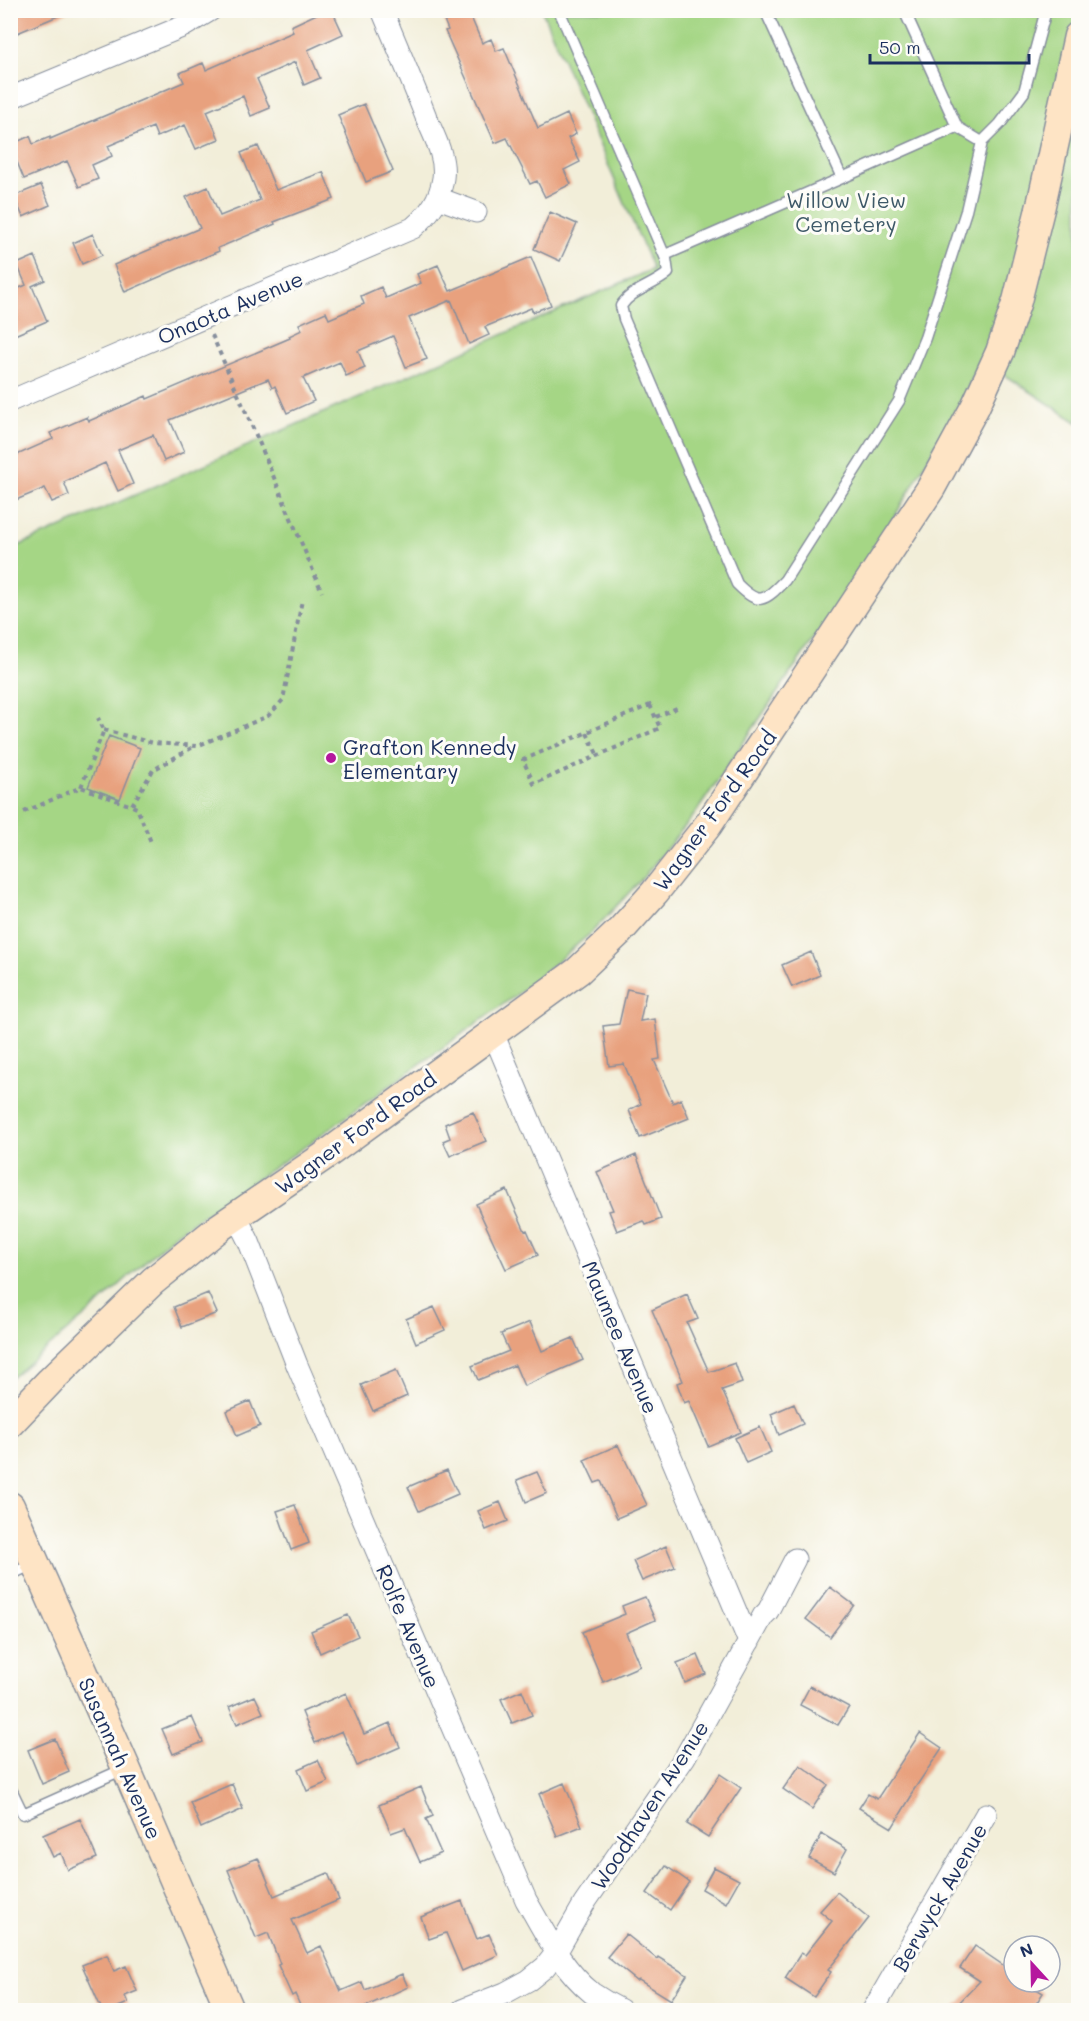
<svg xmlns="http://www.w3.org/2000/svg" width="1089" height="2021" font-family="Mali,sans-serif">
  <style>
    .green { fill: #a5d685; stroke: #608272; stroke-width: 1.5 }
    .building { fill: #e8a17e }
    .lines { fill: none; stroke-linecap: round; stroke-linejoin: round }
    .lane-casing { stroke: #868e9c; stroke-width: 13 }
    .street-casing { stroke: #868e9c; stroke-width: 23 }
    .secondary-casing { stroke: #868e9c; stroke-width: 31 }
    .path { stroke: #868e9c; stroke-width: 4; stroke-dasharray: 4.5 4.5; stroke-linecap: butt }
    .lane { stroke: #fff; stroke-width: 10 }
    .street { stroke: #fff; stroke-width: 21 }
    .secondary { stroke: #fee4c5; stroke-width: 28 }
    .poi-dot { fill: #b5179e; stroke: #fdfcf7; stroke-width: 2 }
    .labels { text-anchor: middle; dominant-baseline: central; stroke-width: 6; stroke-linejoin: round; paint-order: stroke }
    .park-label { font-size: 21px; fill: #3e5968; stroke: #fdfcf7 }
    .street-label { font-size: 21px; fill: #1b2f5e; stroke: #fdfcf7 }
    .poi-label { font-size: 21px; fill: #1b2f5e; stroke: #fdfcf7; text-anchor: start }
  </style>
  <rect width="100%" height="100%" fill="#fdfcf7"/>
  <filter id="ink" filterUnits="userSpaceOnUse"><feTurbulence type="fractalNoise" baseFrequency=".0167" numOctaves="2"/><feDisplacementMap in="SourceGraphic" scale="12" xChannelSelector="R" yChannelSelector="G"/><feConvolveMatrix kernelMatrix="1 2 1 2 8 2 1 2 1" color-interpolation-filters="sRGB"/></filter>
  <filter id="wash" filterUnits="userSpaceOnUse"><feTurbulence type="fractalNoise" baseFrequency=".008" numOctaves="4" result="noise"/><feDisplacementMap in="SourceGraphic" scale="24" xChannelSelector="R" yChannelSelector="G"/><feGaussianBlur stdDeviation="1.35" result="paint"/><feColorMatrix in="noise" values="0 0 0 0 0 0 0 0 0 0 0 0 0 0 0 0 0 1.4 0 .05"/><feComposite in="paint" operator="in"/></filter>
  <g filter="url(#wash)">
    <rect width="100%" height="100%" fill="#f2eed9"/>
    <path class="green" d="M 542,11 L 1078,11 L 1078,423 L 981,359 L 964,396 L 884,535 L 695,814 L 641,880 L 591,933 L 519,993 L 300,1150 L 174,1235 L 90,1312 L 11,1378 L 11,549 L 653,269 Z"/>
    <g id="blocks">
      <path class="building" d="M 10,10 L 69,10 L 70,11 L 10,36 Z
        M 325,10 L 332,10 L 343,34 L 308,50 L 320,78 L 304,85 L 295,62 L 257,79 L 270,108 L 251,116 L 243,96 L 207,111 L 219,139 L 196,149 L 185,125 L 157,137 L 153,127 L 108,146 L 112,156 L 92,165 L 98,179 L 79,187 L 67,161 L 24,179 L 10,145 L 30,136 L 33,144 L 50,137 L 50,139 L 184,82 L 180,73 L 203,63 L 206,70 L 293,32 L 291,26 Z
        M 440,10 L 468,10 L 482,43 L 491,39 L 496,51 L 504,48 L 538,128 L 567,114 L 576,134 L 568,138 L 580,162 L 564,170 L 571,184 L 545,197 L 537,181 L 530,184 L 507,138 L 495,143 L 445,31 L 448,30 Z
        M 364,104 L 393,171 L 366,182 L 338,115 Z
        M 258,146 L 276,190 L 323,172 L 334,199 L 274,222 L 275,224 L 218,248 L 219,251 L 125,292 L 114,265 L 200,228 L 186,197 L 208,187 L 220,216 L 260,200 L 241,153 Z
        M 41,185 L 50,205 L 23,217 L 14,196 Z
        M 550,212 L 577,224 L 560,261 L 534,249 Z
        M 93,234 L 102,255 L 82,264 L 73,243 Z
        M 35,256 L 45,280 L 32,286 L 47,321 L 10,337 L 10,292 L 26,285 L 17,264 Z
        M 531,257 L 551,305 L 533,312 L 531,308 L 485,327 L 489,335 L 469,344 L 451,300 L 409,318 L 427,359 L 406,367 L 393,336 L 358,351 L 365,368 L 346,376 L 340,362 L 303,378 L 314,401 L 287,413 L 275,386 L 272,388 L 268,379 L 170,420 L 184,452 L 164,461 L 153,435 L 118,450 L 133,484 L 118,491 L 105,463 L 64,482 L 69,495 L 52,502 L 45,488 L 16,500 L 10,489 L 10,458 L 53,439 L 50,433 L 87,417 L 89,421 L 146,396 L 147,399 L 290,338 L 289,336 L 302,330 L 299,324 L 326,312 L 329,319 L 364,304 L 361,296 L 381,287 L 386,298 L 421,283 L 417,274 L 438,265 L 450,291 Z
        M 109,736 L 140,748 L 120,799 L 88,787 Z
        M 811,952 L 820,975 L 792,987 L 782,965 Z
        M 627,989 L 646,993 L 640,1021 L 655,1019 L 660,1059 L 654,1060 L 673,1103 L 681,1099 L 689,1118 L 640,1138 L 629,1110 L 641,1104 L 624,1064 L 609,1066 L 603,1026 L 619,1024 Z
        M 473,1112 L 486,1141 L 450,1156 L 443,1141 L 450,1138 L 445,1124 Z
        M 636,1155 L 661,1219 L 646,1225 L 644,1221 L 617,1231 L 609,1211 L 613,1210 L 597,1172 Z
        M 507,1190 L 525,1231 L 527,1230 L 538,1255 L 506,1269 L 476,1204 Z
        M 208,1293 L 217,1313 L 182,1327 L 174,1307 Z
        M 687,1294 L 698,1319 L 687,1323 L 709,1372 L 735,1363 L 742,1383 L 722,1390 L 741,1432 L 708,1446 L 689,1401 L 684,1403 L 677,1383 L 683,1381 L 652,1310 Z
        M 434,1307 L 445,1330 L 416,1343 L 406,1319 Z
        M 530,1322 L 542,1351 L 573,1338 L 583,1360 L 524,1386 L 515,1365 L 478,1380 L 472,1366 L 509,1351 L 501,1334 Z
        M 396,1370 L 407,1396 L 373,1411 L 361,1385 Z
        M 250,1401 L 260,1426 L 237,1436 L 227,1411 Z
        M 794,1404 L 803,1424 L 779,1435 L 771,1414 Z
        M 760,1427 L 771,1452 L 746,1463 L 735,1438 Z
        M 618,1445 L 647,1505 L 617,1518 L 601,1481 L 595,1483 L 584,1460 Z
        M 447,1470 L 458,1494 L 419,1511 L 408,1487 Z
        M 537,1472 L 547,1493 L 526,1502 L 517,1480 Z
        M 500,1502 L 508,1521 L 486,1530 L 478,1511 Z
        M 295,1505 L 309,1543 L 291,1550 L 277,1511 Z
        M 666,1546 L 675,1567 L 642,1581 L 633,1561 Z
        M 830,1587 L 854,1605 L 830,1637 L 806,1619 Z
        M 645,1597 L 655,1620 L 626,1633 L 640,1666 L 603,1682 L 582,1632 L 625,1614 L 622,1606 Z
        M 348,1615 L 358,1636 L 320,1653 L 311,1631 Z
        M 698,1655 L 706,1674 L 685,1683 L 677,1663 Z
        M 810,1686 L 849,1707 L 838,1725 L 800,1705 Z
        M 522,1690 L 532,1715 L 512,1723 L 501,1699 Z
        M 346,1693 L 364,1734 L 390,1723 L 400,1747 L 357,1766 L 342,1731 L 315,1743 L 302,1712 Z
        M 255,1696 L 263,1713 L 237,1724 L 229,1707 Z
        M 192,1717 L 203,1742 L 173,1754 L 162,1729 Z
        M 920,1733 L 942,1748 L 911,1794 L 912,1795 L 892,1828 L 859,1808 L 868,1794 L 877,1799 Z
        M 55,1739 L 69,1772 L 42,1784 L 28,1750 Z
        M 318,1760 L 328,1782 L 307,1791 L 298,1769 Z
        M 800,1765 L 828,1785 L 812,1809 L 783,1789 Z
        M 720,1774 L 741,1788 L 708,1837 L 687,1824 Z
        M 564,1783 L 582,1826 L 557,1836 L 539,1794 Z
        M 232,1784 L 243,1809 L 201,1828 L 190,1802 Z
        M 421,1787 L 433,1816 L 426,1819 L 441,1853 L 420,1862 L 405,1828 L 391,1833 L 379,1805 Z
        M 80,1819 L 97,1858 L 68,1870 L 61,1853 L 53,1857 L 43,1835 Z
        M 822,1834 L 847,1849 L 834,1872 L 809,1858 Z
        M 258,1858 L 274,1896 L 328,1873 L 339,1900 L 292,1920 L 307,1953 L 321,1946 L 341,1991 L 362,1982 L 365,1990 L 402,1974 L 408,1987 L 358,2010 L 302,2010 L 295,1994 L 292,1996 L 278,1965 L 280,1964 L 268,1933 L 256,1938 L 228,1870 Z
        M 666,1866 L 689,1882 L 670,1910 L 647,1893 Z
        M 714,1867 L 739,1880 L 726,1903 L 702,1889 Z
        M 837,1892 L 869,1918 L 828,1970 L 831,1972 L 814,1997 L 785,1978 L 801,1953 L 805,1955 L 832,1921 L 820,1911 Z
        M 462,1901 L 477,1939 L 489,1934 L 498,1955 L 462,1971 L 446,1933 L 429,1939 L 421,1917 Z
        M 626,1934 L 657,1959 L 658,1957 L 687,1975 L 671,2000 L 639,1980 L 637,1981 L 607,1957 Z
        M 975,1946 L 1013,1972 L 1012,1974 L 1014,1976 L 1014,1982 L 1025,1982 L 1043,1993 L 1032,2010 L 952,2010 L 980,1981 L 960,1968 Z
        M 107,1955 L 114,1971 L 126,1966 L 137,1991 L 125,1996 L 128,2003 L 111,2010 L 102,2010 L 82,1965 Z"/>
    </g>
  </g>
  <g filter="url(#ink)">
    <use href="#blocks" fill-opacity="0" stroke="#868e9c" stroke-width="1.5"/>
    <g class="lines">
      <defs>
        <path id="lane" d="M 559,10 L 666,259 L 668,273 C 653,286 631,290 621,306 L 624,319 L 737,584 C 759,606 764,602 785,580 L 899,401 L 925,338 L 966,211 L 982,142 L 957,127 L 842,178 L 765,10
          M 904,10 L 957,127
          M 982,142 L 1000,124 L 1024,92 L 1046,10
          M 665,255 L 842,178
          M 10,1575 L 35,1563
          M 10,1787 L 23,1814 L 126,1768"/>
        <path id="street" d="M 10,98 L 184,26 L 211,10
          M 438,198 L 476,212
          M 10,401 L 413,228 C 429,214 440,200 443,178 C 446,157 434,136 426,117 C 412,81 397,46 382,10
          M 493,1033 L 749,1642
          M 236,1216 L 249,1242 L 297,1365 L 526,1900 C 545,1933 562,1969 592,1993 C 601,1999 611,2005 621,2010
          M 462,2010 L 505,1993 L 529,1980 L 545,1967 L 556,1953 L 584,1904 L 685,1757 L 763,1616 L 768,1611 L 795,1559
          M 873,2010 L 986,1814"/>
        <path id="secondary" d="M 10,1423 L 50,1381 L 153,1281 L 220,1227 L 323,1157 L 578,971 L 620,931 L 655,892 L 708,825 L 931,488 L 975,407 L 1000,352 L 1017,301 L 1041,205 L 1078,36
          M 10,1506 L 126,1768 L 230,2010"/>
      </defs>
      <use href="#lane" class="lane-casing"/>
      <use href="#street" class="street-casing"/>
      <use href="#secondary" class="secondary-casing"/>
      <path class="path" d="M 212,335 L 259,442 L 322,592
        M 650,705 L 660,728 L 534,784 L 523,760 Z
        M 656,717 L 679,707
        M 104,730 L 153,743 L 197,746 L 268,716 L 283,700 L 302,600
        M 587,733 L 598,756
        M 81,787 L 104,730 L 98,718
        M 132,805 L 153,770 L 195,746
        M 24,812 L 81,787 L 137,808 L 151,842"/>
      <use href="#lane" class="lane"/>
      <use href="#street" class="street"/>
      <use href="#secondary" class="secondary"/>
    </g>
  </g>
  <circle class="poi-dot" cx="331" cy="758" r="6"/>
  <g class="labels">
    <g class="park-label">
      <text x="846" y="199">Willow View<tspan x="846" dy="24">Cemetery</tspan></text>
    </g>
    <g class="street-label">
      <text transform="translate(230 307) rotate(-23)">Onaota Avenue</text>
      <text transform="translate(714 810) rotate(-54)">Wagner Ford Road</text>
      <text transform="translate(355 1132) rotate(-36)">Wagner Ford Road</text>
      <text transform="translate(621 1337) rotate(67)">Maumee Avenue</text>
      <text transform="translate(409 1626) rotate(67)">Rolfe Avenue</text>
      <text transform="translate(121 1758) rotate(66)">Susannah Avenue</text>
      <text transform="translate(649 1805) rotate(-57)">Woodhaven Avenue</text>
      <text transform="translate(939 1897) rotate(-60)">Berwyck Avenue</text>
    </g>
    <g class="poi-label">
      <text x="343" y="746">Grafton Kennedy<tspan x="343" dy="24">Elementary</tspan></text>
    </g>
  </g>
  <rect width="1089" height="2021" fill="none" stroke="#fdfcf7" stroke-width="36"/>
  <g transform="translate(1032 1964) rotate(338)"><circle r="28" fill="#fdfcf7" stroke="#a3aaba" stroke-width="1.5"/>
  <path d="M0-4.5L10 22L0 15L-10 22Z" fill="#b5179e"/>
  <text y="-9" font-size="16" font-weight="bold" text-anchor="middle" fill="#1b2f5e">N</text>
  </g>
  <path d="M870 54v9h159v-9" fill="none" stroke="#1b2f5e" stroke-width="3"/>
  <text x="879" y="54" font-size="18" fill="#1b2f5e" stroke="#fdfcf7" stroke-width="4.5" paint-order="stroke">50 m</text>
</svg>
